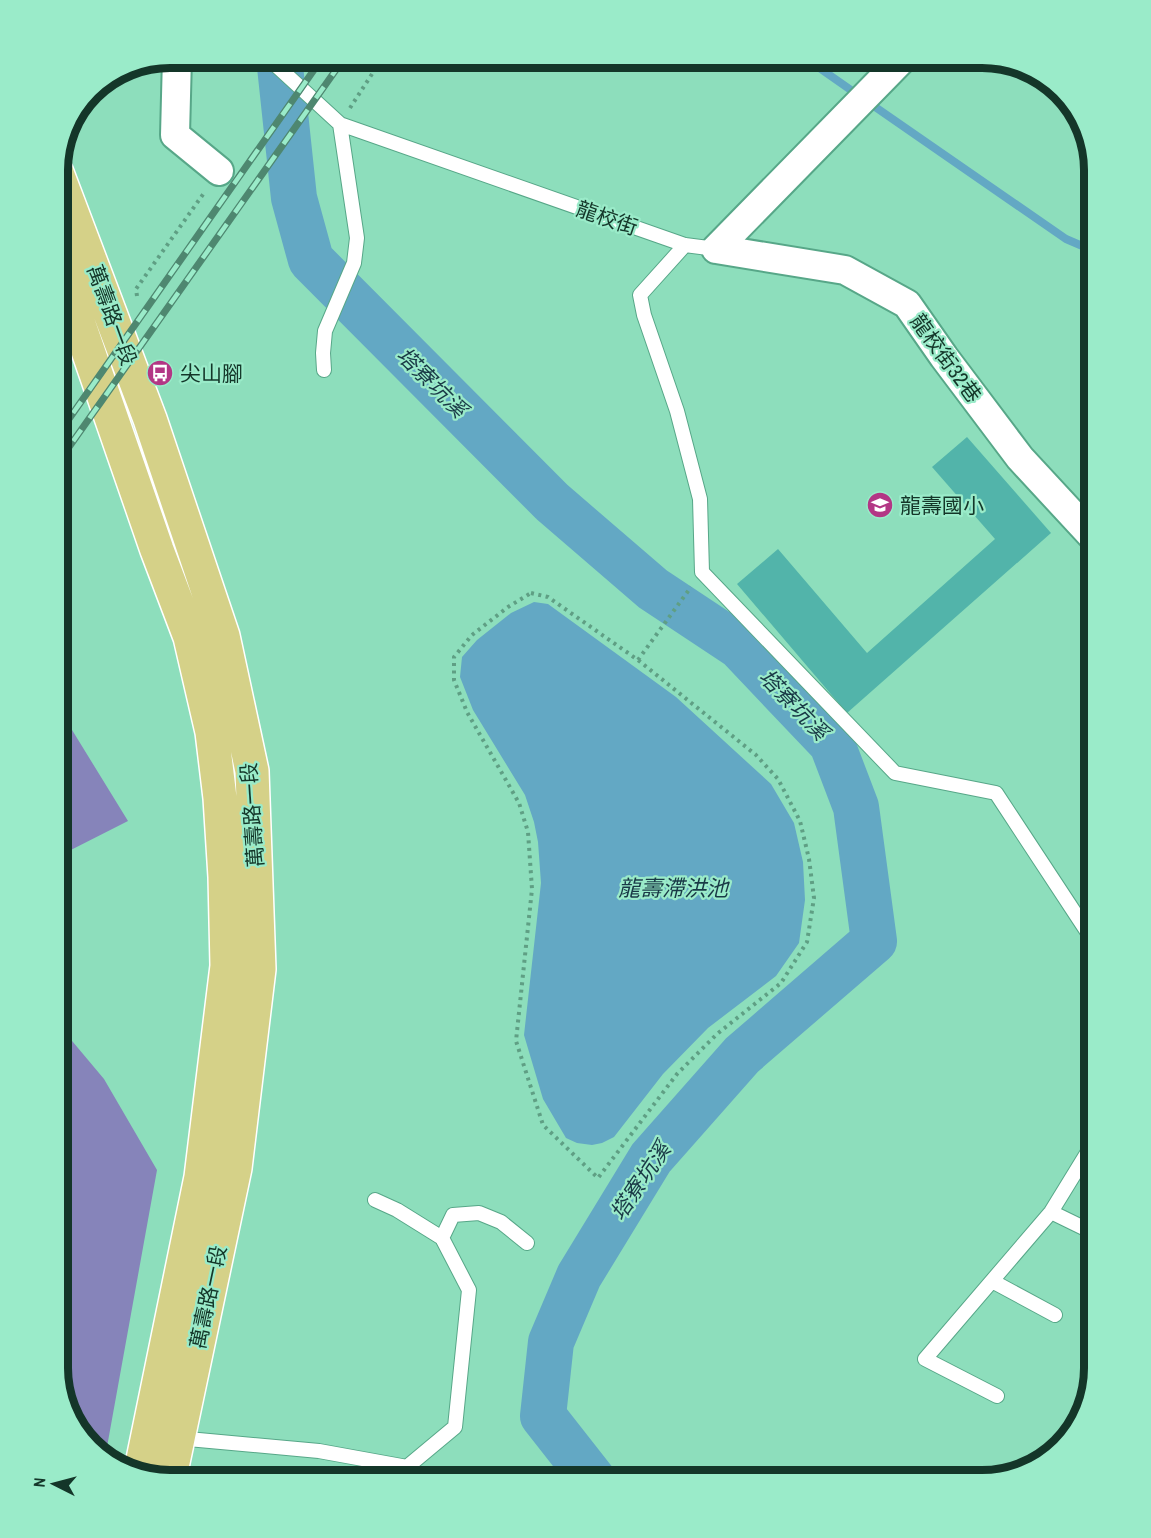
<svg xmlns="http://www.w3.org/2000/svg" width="1151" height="1538" font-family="'Archivo Narrow','Noto Sans TC',sans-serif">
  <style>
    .forest { fill: #8684ba }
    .water { fill: #63a8c4 }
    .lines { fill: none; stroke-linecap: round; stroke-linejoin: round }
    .stream { stroke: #63a8c4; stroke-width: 8 }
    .river { stroke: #63a8c4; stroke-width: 46 }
    .building { fill: #52b4aa }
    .service-casing { stroke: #57a788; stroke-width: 16 }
    .minor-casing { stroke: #57a788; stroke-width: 32 }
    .primary-casing { stroke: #fff; stroke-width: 36 }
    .path { stroke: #5f9f84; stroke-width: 4; stroke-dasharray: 3 4.5; stroke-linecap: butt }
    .service { stroke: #fff; stroke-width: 14 }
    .minor { stroke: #fff; stroke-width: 28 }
    .primary { stroke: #d5d188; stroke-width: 33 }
    .rail-casing { stroke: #4e8770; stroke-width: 7 }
    .rail { stroke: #9aebc9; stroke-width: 4.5; stroke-dasharray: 14; stroke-linecap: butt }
    .labels { text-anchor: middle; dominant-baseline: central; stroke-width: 4.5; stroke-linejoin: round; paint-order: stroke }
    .street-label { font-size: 21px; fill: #143629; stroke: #9aebc9 }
    .poi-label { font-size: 21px; fill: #143629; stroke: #9aebc9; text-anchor: start }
    .water-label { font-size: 22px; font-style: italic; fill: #193946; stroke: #9aebc9 }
    .rim { fill: none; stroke: #143629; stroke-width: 8 }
  </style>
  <rect width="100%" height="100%" fill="#8ddebc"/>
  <path class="forest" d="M 57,711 L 61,712 L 128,821 L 57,857 Z
    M 57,1023 L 104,1079 L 157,1170 L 105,1458 L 72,1425 L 57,1369 Z"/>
  <path class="water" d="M 534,602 L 548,604 L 676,697 L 771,784 L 794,823 L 803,862 L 805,900 L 799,943 L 776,976 L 708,1028 L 663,1074 L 614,1137 L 602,1143 L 592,1145 L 577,1143 L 566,1138 L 543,1099 L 524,1035 L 541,883 L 538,842 L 534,822 L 525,795 L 473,710 L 460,677 L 462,657 L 477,640 L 511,613 Z"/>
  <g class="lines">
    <path class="stream" d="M 806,57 L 818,67 L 858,95
      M 868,102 L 1066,239 L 1094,251"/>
    <path class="river" d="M 279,57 L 294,198 L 311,260 L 552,502 L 653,589 L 739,646 L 832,744 L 856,807 L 874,941 L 742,1055 L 651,1158 L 579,1276 L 551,1342 L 543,1416 L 594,1481"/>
  </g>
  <path class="building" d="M 967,437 L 1051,533 L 847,713 L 737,584 L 778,549 L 867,653 L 995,539 L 932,467 Z"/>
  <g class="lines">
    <defs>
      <path id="service" d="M 267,57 L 340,124 L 685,245 L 716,249
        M 685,245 L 640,295 L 644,315 L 677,411 L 700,499 L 702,572 L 895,773 L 996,793 L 1094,942
        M 324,370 L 323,353 L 325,331 L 354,263 L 357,238 L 340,124
        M 375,1200 L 397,1210 L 442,1238
        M 1051,1212 L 1094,1233
        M 992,1281 L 1055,1315
        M 997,1396 L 925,1359 L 1051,1212 L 1094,1142
        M 177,1438 L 319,1451 L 407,1467 L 455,1427 L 469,1290 L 442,1238 L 453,1215 L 479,1213 L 501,1222 L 527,1243"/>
      <path id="minor" d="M 177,57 L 175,135 L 219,171
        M 716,249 L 845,270 L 907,304 L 944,357 L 1020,458 L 1094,538
        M 716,249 L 904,57"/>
      <path id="primary" d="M 57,173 L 150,419 L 223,636 L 252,771 L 259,969 L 235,1168 L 169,1481
        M 57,261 L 157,550 L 190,637 L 212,732 L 220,798 L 225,877 L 227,966 L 201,1177 L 140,1474"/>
    </defs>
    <use href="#service" class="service-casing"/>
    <use href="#minor" class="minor-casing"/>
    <use href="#primary" class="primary-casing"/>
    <path class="path" d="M 350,108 L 383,57
      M 137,296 L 136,289 L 204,193
      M 531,593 L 548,597 L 638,660 L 756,755 L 778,779 L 800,821 L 809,859 L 814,898 L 807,942 L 781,983 L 717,1034 L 677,1074 L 598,1178 L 543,1125 L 516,1041 L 532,889 L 528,832 L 519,803 L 467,712 L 454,680 L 454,657 L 472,635 L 508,607 Z
      M 638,660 L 691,587"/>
    <use href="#service" class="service"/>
    <use href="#minor" class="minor"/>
    <use href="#primary" class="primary"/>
    <defs>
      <path id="rail" d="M 57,436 L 323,57
        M 57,464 L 345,57"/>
    </defs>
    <use href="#rail" class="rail-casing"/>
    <use href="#rail" class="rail"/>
  </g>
  <defs>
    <symbol id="bus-disc" viewBox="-11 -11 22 22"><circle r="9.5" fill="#b33685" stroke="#9aebc9"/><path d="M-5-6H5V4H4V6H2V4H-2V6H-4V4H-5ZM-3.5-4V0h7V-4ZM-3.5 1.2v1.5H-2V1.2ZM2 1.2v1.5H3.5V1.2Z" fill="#fff"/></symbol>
    <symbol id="school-disc" viewBox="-11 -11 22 22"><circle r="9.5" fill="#b33685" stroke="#9aebc9"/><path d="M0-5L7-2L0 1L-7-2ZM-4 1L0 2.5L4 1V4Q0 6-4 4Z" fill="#fff"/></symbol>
  </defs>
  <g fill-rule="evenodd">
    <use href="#bus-disc" x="145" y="358" width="30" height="30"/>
    <use href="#school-disc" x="865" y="490" width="30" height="30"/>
  </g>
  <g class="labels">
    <g class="street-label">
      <text transform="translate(607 218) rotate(19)">龍校街</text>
      <text transform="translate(112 315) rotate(70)">萬壽路一段</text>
      <text transform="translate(946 358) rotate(54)">龍校街32巷</text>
      <text transform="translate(252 815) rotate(-94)">萬壽路一段</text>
      <text transform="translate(208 1297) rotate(-78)">萬壽路一段</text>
    </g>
    <g class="poi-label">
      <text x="180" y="373">尖山腳</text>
      <text x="900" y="505">龍壽國小</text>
    </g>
    <g class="water-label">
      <text transform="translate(432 382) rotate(45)">塔寮坑溪</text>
      <text transform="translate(794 704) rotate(46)">塔寮坑溪</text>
      <text x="673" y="888">龍壽滯洪池</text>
      <text transform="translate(640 1181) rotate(-56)">塔寮坑溪</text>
    </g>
  </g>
  <path d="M0 0H1151V1538H0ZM170 68H982A102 102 0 0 1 1084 170V1368A102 102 0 0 1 982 1470H170A102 102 0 0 1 68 1368V170A102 102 0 0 1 170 68Z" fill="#9aebc9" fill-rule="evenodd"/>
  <path class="rim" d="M170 68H982A102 102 0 0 1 1084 170V1368A102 102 0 0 1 982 1470H170A102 102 0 0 1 68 1368V170A102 102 0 0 1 170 68Z"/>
  <g transform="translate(54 1484) rotate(276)" stroke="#9aebc9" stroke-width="4.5" paint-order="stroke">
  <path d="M0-4.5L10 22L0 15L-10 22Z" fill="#143629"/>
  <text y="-9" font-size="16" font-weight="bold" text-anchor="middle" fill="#143629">N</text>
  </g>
</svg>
